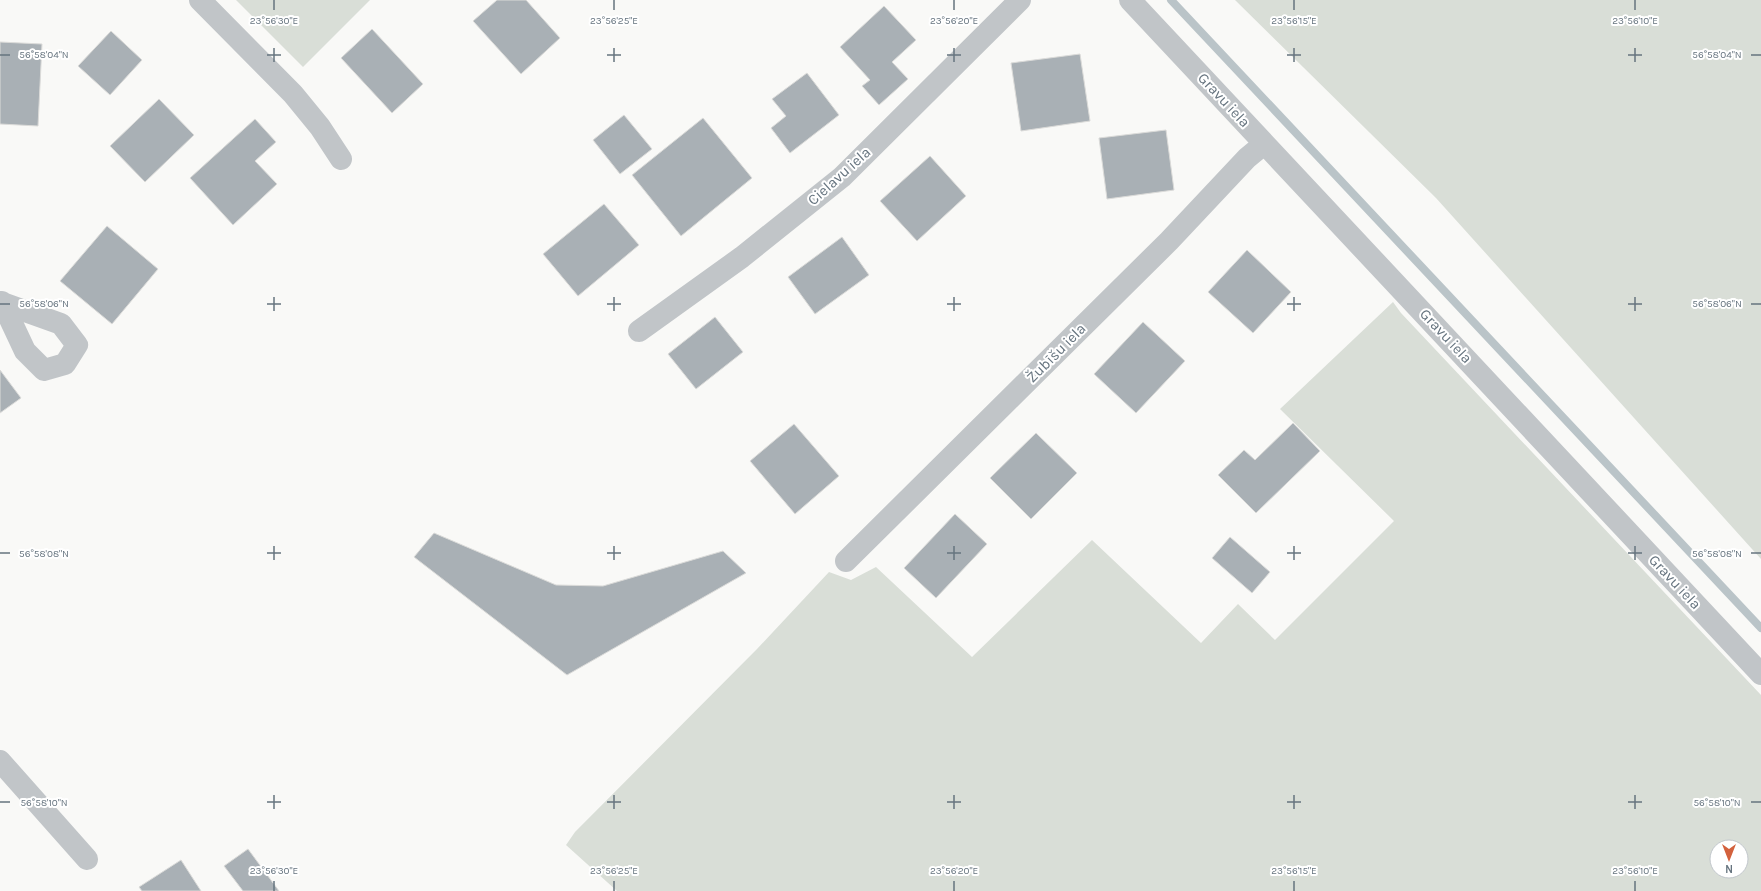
<svg xmlns="http://www.w3.org/2000/svg" width="1761" height="891" font-family="Karla,sans-serif">
  <style>
    .green { fill: #d9ded7; fill-rule: evenodd }
    .lines { fill: none; stroke-linecap: round; stroke-linejoin: round }
    .stream { stroke: #bac4c8; stroke-width: 8 }
    .building { fill: #a9b0b5; stroke: #dbdbd9 }
    .minor { stroke: #c1c5c8; stroke-width: 22 }
    .ticks { fill: none; stroke: #66747f; stroke-width: 1.5 }
    .labels { text-anchor: middle; dominant-baseline: central; stroke-width: 4; stroke-linejoin: round; paint-order: stroke }
    .street-label { font-size: 15px; fill: #66747f; stroke: #fff }
    .ticks-label { font-size: 10px; text-anchor: middle; fill: #66747f; stroke: #fff; stroke-width: 4; stroke-linejoin: round; paint-order: stroke }
  </style>
  <rect width="100%" height="100%" fill="#f9f9f7"/>
  <path class="green" d="M 236,0 L 370,0 L 303,67 Z
    M 1235,0 L 1761,0 L 1761,559 L 1436,198 Z
    M 1393,302 L 1401,313 L 1761,695 L 1761,891 L 617,891 L 566,845 L 575,832 L 757,649 L 829,572 L 851,580 L 876,567 L 972,657 L 1092,540 L 1201,643 L 1238,604 L 1275,640 L 1394,521 L 1280,409 ZM 1717,847 L 1741,847 L 1741,871 L 1717,871 Z"/>
  <g class="lines">
    <path class="stream" d="M 1171,0 L 1761,628"/>
  </g>
  <path class="building" d="M 497,0 L 526,0 L 560,38 L 521,74 L 473,21 Z
    M 884,6 L 916,40 L 892,62 L 908,79 L 879,105 L 862,86 L 870,80 L 840,47 Z
    M 372,29 L 423,84 L 392,113 L 341,58 Z
    M 111,31 L 142,60 L 110,95 L 78,66 Z
    M 0,42 L 42,44 L 38,126 L 0,124 Z
    M 1080,54 L 1090,121 L 1021,131 L 1011,63 Z
    M 807,73 L 839,115 L 790,153 L 771,128 L 786,116 L 772,99 Z
    M 159,99 L 194,135 L 145,182 L 110,146 Z
    M 624,115 L 652,149 L 620,174 L 593,140 Z
    M 703,118 L 752,178 L 681,236 L 632,175 Z
    M 255,119 L 276,142 L 255,161 L 277,184 L 233,225 L 190,178 Z
    M 1166,130 L 1174,190 L 1107,199 L 1099,138 Z
    M 930,156 L 966,196 L 917,241 L 880,201 Z
    M 604,204 L 639,245 L 578,296 L 543,254 Z
    M 107,226 L 158,269 L 112,324 L 60,281 Z
    M 842,237 L 869,275 L 815,314 L 788,277 Z
    M 1247,250 L 1291,292 L 1253,333 L 1208,292 Z
    M 715,317 L 743,352 L 696,389 L 668,354 Z
    M 1143,322 L 1185,361 L 1136,413 L 1094,374 Z
    M 0,370 L 21,398 L 0,413 Z
    M 1293,423 L 1320,451 L 1256,513 L 1218,475 L 1244,450 L 1255,460 Z
    M 794,424 L 839,476 L 795,514 L 750,461 Z
    M 1036,433 L 1077,473 L 1031,519 L 990,478 Z
    M 955,514 L 987,544 L 936,598 L 904,568 Z
    M 434,533 L 556,585 L 603,586 L 723,551 L 746,573 L 567,675 L 414,557 Z
    M 1230,537 L 1270,572 L 1252,593 L 1212,558 Z
    M 248,849 L 279,891 L 243,891 L 224,866 Z
    M 181,860 L 201,891 L 142,891 L 139,887 Z"/>
  <g class="lines">
    <path class="minor" d="M 200,0 L 293,94 L 320,127 L 341,159
      M 1130,0 L 1761,674
      M 0,302 L 61,324 L 77,345 L 65,364 L 44,370 L 25,351 L 2,302
      M 639,331 L 742,257 L 842,177 L 1020,0
      M 846,561 L 1169,241 L 1247,158 L 1264,144
      M 0,761 L 87,859"/>
  </g>
  <path class="ticks" d="M 274,0 L 274,10M 614,0 L 614,10M 954,0 L 954,10M 1294,0 L 1294,10M 1635,0 L 1635,10M 274,48 L 274,62M 614,48 L 614,62M 954,48 L 954,62M 1294,48 L 1294,62M 1635,48 L 1635,62M 0,55 L 10,55M 267,55 L 281,55M 607,55 L 621,55M 947,55 L 961,55M 1287,55 L 1301,55M 1628,55 L 1642,55M 1751,55 L 1761,55M 274,297 L 274,311M 614,297 L 614,311M 954,297 L 954,311M 1294,297 L 1294,311M 1635,297 L 1635,311M 0,304 L 10,304M 267,304 L 281,304M 607,304 L 621,304M 947,304 L 961,304M 1287,304 L 1301,304M 1628,304 L 1642,304M 1751,304 L 1761,304M 274,546 L 274,560M 614,546 L 614,560M 954,546 L 954,560M 1294,546 L 1294,560M 1635,546 L 1635,560M 0,553 L 10,553M 267,553 L 281,553M 607,553 L 621,553M 947,553 L 961,553M 1287,553 L 1301,553M 1628,553 L 1642,553M 1751,553 L 1761,553M 274,795 L 274,809M 614,795 L 614,809M 954,795 L 954,809M 1294,795 L 1294,809M 1635,795 L 1635,809M 0,802 L 10,802M 267,802 L 281,802M 607,802 L 621,802M 947,802 L 961,802M 1287,802 L 1301,802M 1628,802 L 1642,802M 1751,802 L 1761,802M 274,881 L 274,891M 614,881 L 614,891M 954,881 L 954,891M 1294,881 L 1294,891M 1635,881 L 1635,891"/>
  <g class="labels">
    <g class="street-label">
      <text transform="translate(1224 100) rotate(47)">Gravu iela</text>
      <text transform="translate(839 176) rotate(-42)">Cielavu iela</text>
      <text transform="translate(1446 336) rotate(47)">Gravu iela</text>
      <text transform="translate(1056 353) rotate(-45)">Žubīšu iela</text>
      <text transform="translate(1675 582) rotate(47)">Gravu iela</text>
    </g>
  </g>
  <g class="ticks-label">
    <text x="274" y="24">23°56'30"E</text>
    <text x="614" y="24">23°56'25"E</text>
    <text x="954" y="24">23°56'20"E</text>
    <text x="1294" y="24">23°56'15"E</text>
    <text x="1635" y="24">23°56'10"E</text>
    <text x="1717" y="58">56°58'04"N</text>
    <text x="44" y="58">56°58'04"N</text>
    <text x="1717" y="307">56°58'06"N</text>
    <text x="44" y="307">56°58'06"N</text>
    <text x="1717" y="557">56°58'08"N</text>
    <text x="44" y="557">56°58'08"N</text>
    <text x="1717" y="806">56°58'10"N</text>
    <text x="44" y="806">56°58'10"N</text>
    <text x="274" y="874">23°56'30"E</text>
    <text x="614" y="874">23°56'25"E</text>
    <text x="954" y="874">23°56'20"E</text>
    <text x="1294" y="874">23°56'15"E</text>
    <text x="1635" y="874">23°56'10"E</text>
  </g>
  <g transform="translate(1729 859) rotate(180)"><circle r="19" fill="#ffffff" stroke="#c2c7cc"/>
  <path d="M0-3L7 15L0 10L-7 15Z" fill="#d3613d"/>
  <text y="-6" font-size="11" font-weight="bold" text-anchor="middle" fill="#66747f">N</text>
  </g>
</svg>
